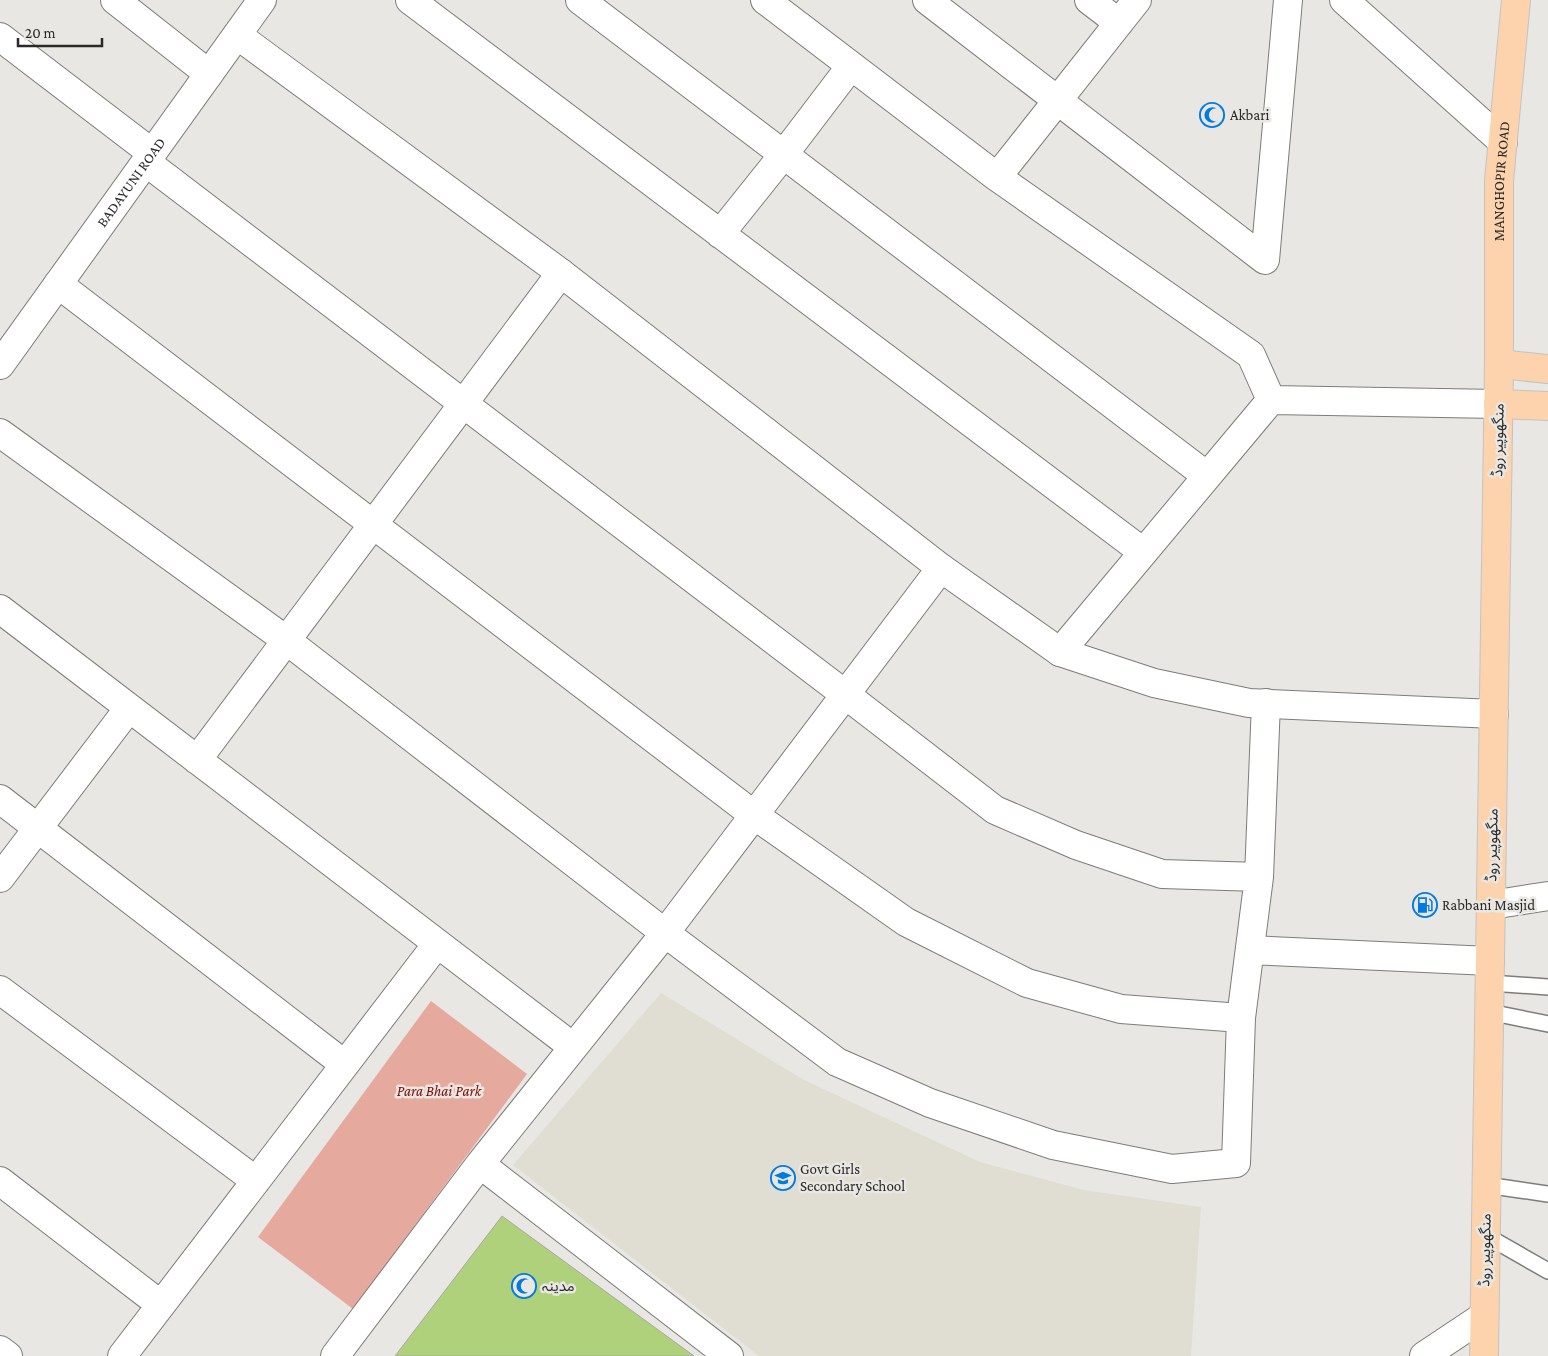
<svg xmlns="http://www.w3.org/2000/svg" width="1548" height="1356" font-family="'Crimson Pro','Noto Sans Arabic',serif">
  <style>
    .built { fill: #e0ddd2 }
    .green { fill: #e6a99e }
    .building { fill: #b0d17b; stroke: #a6a8a4 }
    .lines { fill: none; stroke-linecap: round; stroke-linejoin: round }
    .lane-casing { stroke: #7d7c78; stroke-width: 18 }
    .street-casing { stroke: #7d7c78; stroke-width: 30 }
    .secondary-casing { stroke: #7d7c78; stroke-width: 30 }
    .primary-casing { stroke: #c3c3c3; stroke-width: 30 }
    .lane { stroke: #fff; stroke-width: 15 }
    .street { stroke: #fff; stroke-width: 28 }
    .secondary { stroke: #fff; stroke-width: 28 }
    .primary { stroke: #fcd3ac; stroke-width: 28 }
    .labels { text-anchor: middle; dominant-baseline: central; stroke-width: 5; stroke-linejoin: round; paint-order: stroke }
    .poi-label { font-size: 15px; fill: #2a2928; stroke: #e9e7e3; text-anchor: start }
    .street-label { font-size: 15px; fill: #2a2928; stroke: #e9e7e3 }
    .park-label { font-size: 15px; font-style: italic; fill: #7d0a00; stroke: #e9e7e3 }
  </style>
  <rect width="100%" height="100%" fill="#e9e7e3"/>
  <path class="built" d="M 661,993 L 804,1080 L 980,1162 L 1084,1190 L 1201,1207 L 1191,1356 L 759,1356 L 513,1165 Z"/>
  <path class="green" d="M 431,1001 L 527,1074 L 353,1309 L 258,1237 Z"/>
  <path class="building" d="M 502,1216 L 694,1356 L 395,1356 Z"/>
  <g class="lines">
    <defs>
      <path id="lane" d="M 1490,983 L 1548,987
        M 1489,1012 L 1548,1024
        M 1486,1185 L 1548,1194
        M 1485,1235 L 1548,1271"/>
      <path id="street" d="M 115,0 L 209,74
        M 410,0 L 1143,552
        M 580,0 L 1207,476
        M 765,0 L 997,177
        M 927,0 L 1265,260 L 1288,0
        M 1089,0 L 1119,23
        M 1137,0 L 997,177 L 1251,355 L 1271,400 L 1498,404
        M 1344,0 L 1503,142
        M 0,37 L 152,153
        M 146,162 L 846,695 L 995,810 L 1076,845 L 1162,874 L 1259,877
        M 720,234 L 784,154 L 851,66
        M 58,284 L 754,815 L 906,922 L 1027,983 L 1121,1009 L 1241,1018
        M 0,433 L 286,640 L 665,933 L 837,1062 L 930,1103 L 1053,1145 L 1172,1169 L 1236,1163 L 1241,1018 L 1259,877 L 1266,703
        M 0,609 L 573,1047
        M 1060,652 L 1271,400
        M 197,760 L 561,273
        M 0,799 L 344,1064
        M 0,878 L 129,708
        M 1491,905 L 1548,896
        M 1250,950 L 1490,961
        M 0,990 L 256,1181
        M 480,1164 L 729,1356
        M 0,1181 L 161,1305
        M 0,1350 L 8,1356
        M 122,1356 L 437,944
        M 335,1356 L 480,1164 L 665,933 L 941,568
        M 1424,1356 L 1484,1316"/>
      <g id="secondary">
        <path d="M 237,35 L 561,273 L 941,568 L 1060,652 L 1154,683 L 1249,703 L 1494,714"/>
        <path id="s1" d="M 0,365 L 262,0"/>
      </g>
      <g id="primary">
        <path d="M 1499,364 L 1548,369"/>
        <path d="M 1498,404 L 1548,406"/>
        <path id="s2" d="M 1484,1356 L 1499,364 L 1499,181 L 1516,0"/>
      </g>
    </defs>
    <use href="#lane" class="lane-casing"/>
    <use href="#street" class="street-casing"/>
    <use href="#secondary" class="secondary-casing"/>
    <use href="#primary" class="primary-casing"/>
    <use href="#lane" class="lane"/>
    <use href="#street" class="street"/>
    <use href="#secondary" class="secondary"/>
    <use href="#primary" class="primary"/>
  </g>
  <defs>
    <symbol id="mosque-ring" viewBox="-11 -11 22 22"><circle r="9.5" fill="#e9e7e3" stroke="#007be1" stroke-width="1.5"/><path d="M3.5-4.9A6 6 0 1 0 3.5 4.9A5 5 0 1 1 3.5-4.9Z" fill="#007be1"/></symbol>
    <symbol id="fuel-ring" viewBox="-11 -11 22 22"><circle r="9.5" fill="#e9e7e3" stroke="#007be1" stroke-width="1.5"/><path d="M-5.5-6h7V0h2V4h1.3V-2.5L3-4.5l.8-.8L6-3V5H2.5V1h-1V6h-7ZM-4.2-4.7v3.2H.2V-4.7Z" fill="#007be1"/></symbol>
    <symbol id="school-ring" viewBox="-11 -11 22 22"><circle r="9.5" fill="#e9e7e3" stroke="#007be1" stroke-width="1.5"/><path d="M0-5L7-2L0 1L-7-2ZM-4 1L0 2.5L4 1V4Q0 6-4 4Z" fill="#007be1"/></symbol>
  </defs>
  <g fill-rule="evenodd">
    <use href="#mosque-ring" x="1198" y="101" width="28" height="28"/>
    <use href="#fuel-ring" x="1411" y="891" width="28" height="28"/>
    <use href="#school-ring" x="769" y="1164" width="28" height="28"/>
    <use href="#mosque-ring" x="510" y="1272" width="28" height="28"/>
  </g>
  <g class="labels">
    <g class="poi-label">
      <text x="1230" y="115">Akbari</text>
      <text x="1442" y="905">Rabbani Masjid</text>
      <text x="800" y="1169">Govt Girls<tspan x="800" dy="17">Secondary School</tspan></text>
      <text x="542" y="1286">مدینہ</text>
    </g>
    <g class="street-label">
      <text stroke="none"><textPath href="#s1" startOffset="225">BADAYUNI ROAD</textPath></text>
      <text stroke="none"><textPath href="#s2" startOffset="1175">MANGHOPIR ROAD</textPath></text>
      <text transform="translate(1498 440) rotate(-89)">منگھوپیر روڈ</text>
      <text transform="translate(1492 845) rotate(-89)">منگھوپیر روڈ</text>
      <text transform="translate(1485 1250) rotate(-89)">منگھوپیر روڈ</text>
    </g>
    <g class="park-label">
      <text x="439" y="1091">Para Bhai Park</text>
    </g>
  </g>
  <path d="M18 38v8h84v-8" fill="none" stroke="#2a2928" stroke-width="2.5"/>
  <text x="25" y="38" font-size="15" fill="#2a2928" stroke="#e9e7e3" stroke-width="4" paint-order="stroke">20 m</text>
</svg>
